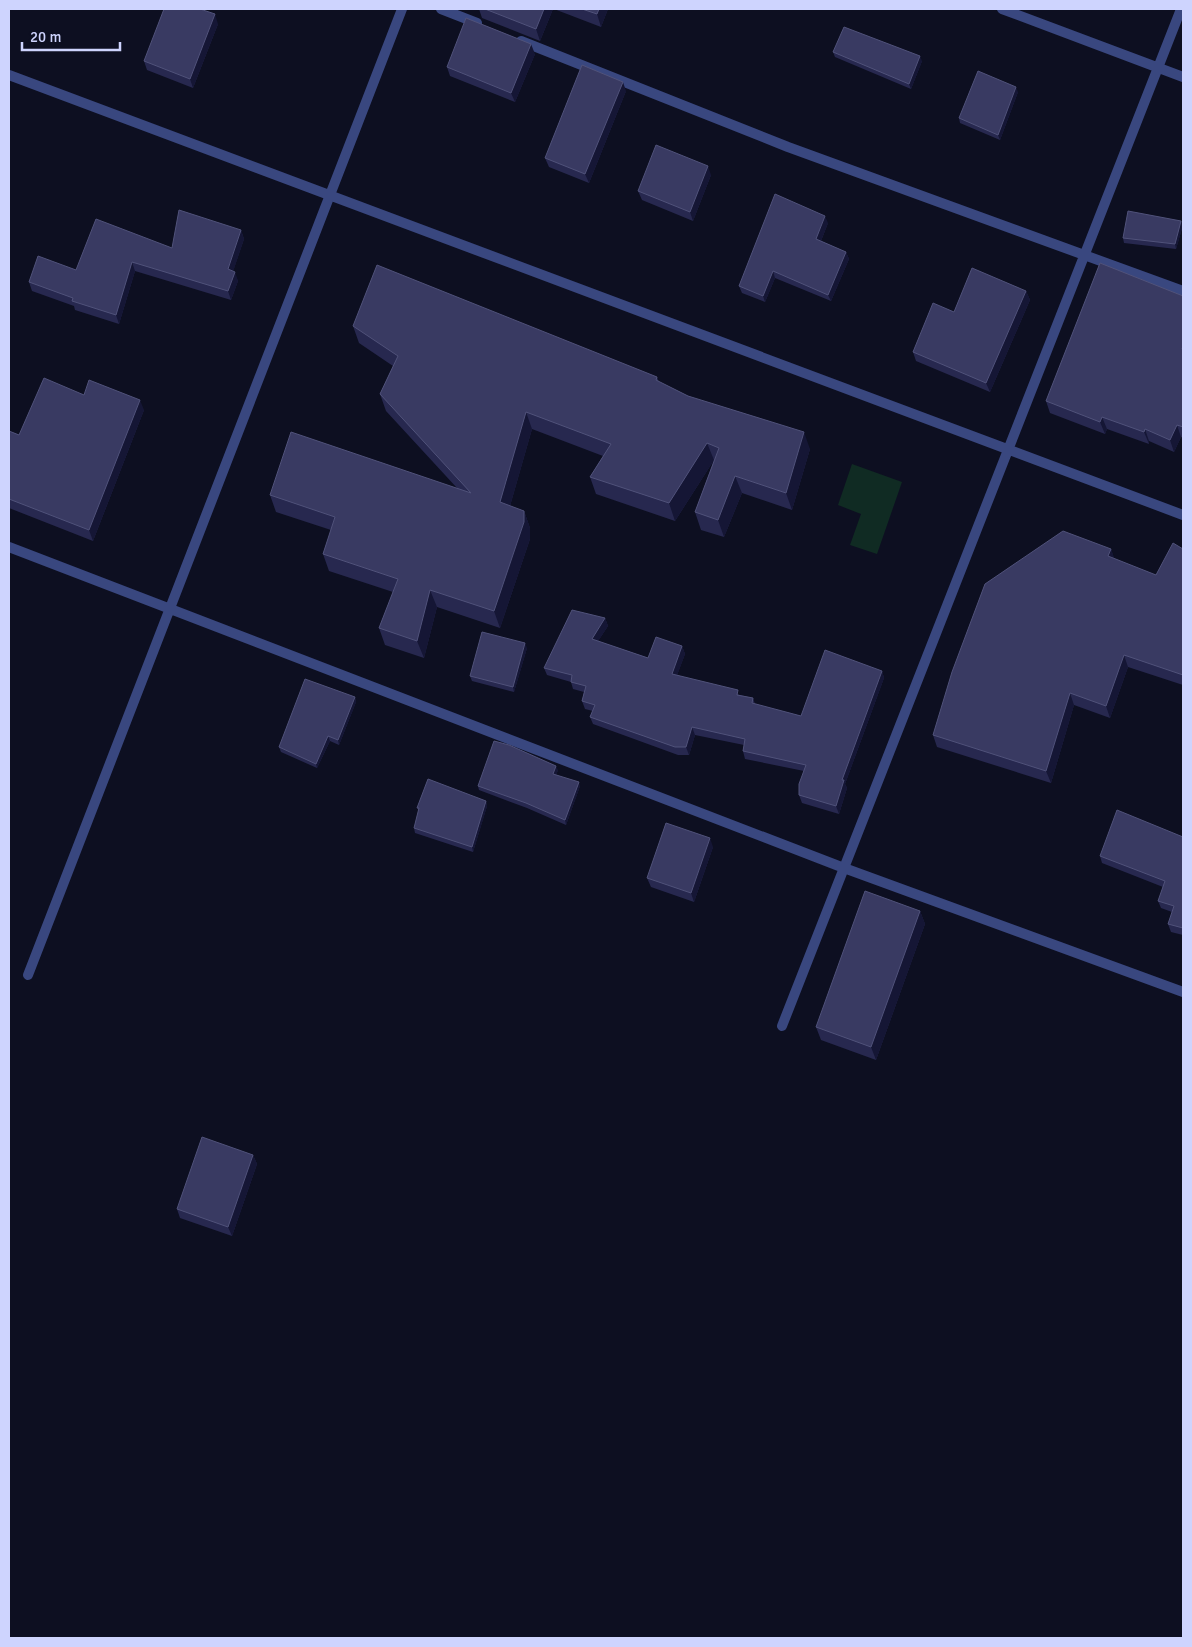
<svg xmlns="http://www.w3.org/2000/svg" width="1192" height="1647" font-family="Signika,sans-serif">
  <style>
    .green { fill: #102b23 }
    .lines { fill: none; stroke-linecap: round; stroke-linejoin: round }
    .minor { stroke: #39477f; stroke-width: 10 }
    .wall { fill: #27284f }
    .shaded-wall { fill: #151635 }
    .building { fill: #393a62; stroke: #50527a }
  </style>
  <rect width="100%" height="100%" fill="#0d0f21"/>
  <path class="green" d="M 852,464 L 902,482 L 877,554 L 850,545 L 861,514 L 838,505 Z"/>
  <g class="lines">
    <path class="minor" d="M 441,9 L 477,23
      M 1002,9 L 1183,77
      M 521,41 L 788,147 L 1183,291
      M 9,75 L 1183,515
      M 9,547 L 844,868 L 1183,992
      M 28,975 L 402,9
      M 782,1026 L 1181,9"/>
  </g>
  <path class="wall" d="M 479,9 L 553,9 L 540,41 L 482,18 Z
    M 554,9 L 608,9 L 601,27 Z
    M 218,24 L 193,88 L 147,70 L 144,61 Z
    M 833,52 L 922,61 L 911,89 L 835,57 Z
    M 535,54 L 515,102 L 450,76 L 447,67 Z
    M 626,91 L 589,183 L 549,167 L 545,158 Z
    M 1018,92 L 1000,140 L 960,123 L 959,118 Z
    M 711,175 L 693,221 L 642,200 L 638,191 Z
    M 1181,221 L 1183,225 L 1176,249 L 1124,243 L 1123,238 Z
    M 828,223 L 821,241 L 846,252 L 849,259 L 831,301 L 775,278 L 765,302 L 742,293 L 739,286 Z
    M 241,230 L 244,239 L 233,271 L 238,281 L 231,300 L 135,271 L 119,324 L 75,310 L 74,306 L 32,291 L 29,282 L 172,248 Z
    M 1026,291 L 1030,300 L 990,392 L 916,361 L 913,352 L 954,312 Z
    M 1183,296 L 1183,438 L 1181,437 L 1174,452 L 1149,441 L 1149,444 L 1107,429 L 1105,434 L 1050,413 L 1046,401 Z
    M 353,326 L 657,377 L 659,382 L 688,396 L 810,449 L 792,510 L 742,493 L 724,537 L 701,530 L 695,512 L 714,460 L 675,521 L 596,494 L 590,477 L 603,456 L 532,429 L 510,506 L 524,511 L 530,528 L 530,539 L 500,628 L 437,607 L 424,658 L 385,645 L 379,628 L 393,592 L 329,571 L 323,554 L 331,530 L 276,512 L 270,495 L 457,488 L 386,411 L 380,394 L 393,366 L 359,343 Z
    M 84,395 L 144,410 L 93,541 L 9,508 L 9,431 L 19,435 Z
    M 1111,549 L 1114,559 L 1156,575 L 1183,549 L 1183,685 L 1128,667 L 1110,718 L 1074,705 L 1051,783 L 937,747 L 933,735 Z
    M 605,618 L 608,626 L 598,641 L 648,658 L 682,646 L 685,654 L 677,675 L 740,695 L 753,698 L 755,704 L 801,716 L 882,671 L 884,678 L 845,784 L 847,788 L 839,814 L 802,803 L 799,795 L 804,771 L 745,759 L 743,751 L 744,745 L 695,735 L 689,755 L 678,755 L 593,724 L 590,717 L 593,711 L 585,709 L 582,701 L 584,692 L 573,689 L 571,682 L 547,675 L 544,668 Z
    M 527,648 L 514,692 L 472,681 L 470,676 Z
    M 355,697 L 356,702 L 339,745 L 330,741 L 317,768 L 281,752 L 279,747 Z
    M 558,770 L 556,775 L 580,786 L 566,825 L 527,808 L 479,790 L 478,786 Z
    M 486,801 L 487,806 L 473,852 L 415,833 L 414,828 L 419,811 L 417,808 Z
    M 1183,837 L 1183,935 L 1171,932 L 1168,924 L 1172,912 L 1161,908 L 1158,901 L 1163,887 L 1102,863 L 1100,856 Z
    M 713,847 L 694,902 L 651,887 L 647,878 Z
    M 920,911 L 925,924 L 876,1060 L 821,1040 L 816,1027 Z
    M 253,1155 L 257,1164 L 232,1236 L 180,1218 L 177,1209 Z"/>
  <path class="shaded-wall" d="M 544,9 L 553,9 L 540,41 L 536,29 Z
    M 599,9 L 608,9 L 601,27 L 597,14 Z
    M 215,14 L 218,24 L 193,88 L 190,79 Z
    M 531,44 L 535,54 L 515,102 L 511,93 Z
    M 920,56 L 922,61 L 911,89 L 909,84 Z
    M 623,82 L 626,91 L 589,183 L 585,174 Z
    M 1016,87 L 1018,92 L 1000,140 L 998,135 Z
    M 708,166 L 711,175 L 693,221 L 690,212 Z
    M 825,216 L 828,223 L 819,246 L 816,239 Z
    M 1181,221 L 1183,225 L 1176,249 L 1175,244 Z
    M 241,230 L 244,239 L 231,278 L 228,269 Z
    M 846,252 L 849,259 L 831,301 L 828,295 Z
    M 132,262 L 135,271 L 119,324 L 116,315 Z
    M 773,271 L 775,278 L 765,302 L 763,296 Z
    M 235,272 L 238,281 L 231,300 L 228,291 Z
    M 1026,291 L 1030,300 L 990,392 L 986,383 Z
    M 140,400 L 144,410 L 93,541 L 89,530 Z
    M 526,412 L 532,429 L 506,520 L 500,502 Z
    M 1102,417 L 1107,429 L 1105,434 L 1100,422 Z
    M 1177,425 L 1181,437 L 1174,452 L 1170,440 Z
    M 1145,429 L 1149,441 L 1149,444 L 1144,432 Z
    M 804,432 L 810,449 L 792,510 L 786,493 Z
    M 707,443 L 714,460 L 675,521 L 669,503 Z
    M 735,476 L 742,493 L 724,537 L 718,520 Z
    M 524,511 L 530,528 L 530,539 L 500,628 L 494,611 Z
    M 1111,549 L 1115,560 L 1108,556 Z
    M 430,590 L 437,607 L 424,658 L 417,641 Z
    M 605,618 L 608,626 L 595,646 L 592,639 Z
    M 525,643 L 527,648 L 514,692 L 513,687 Z
    M 682,646 L 685,654 L 675,681 L 672,674 Z
    M 1124,655 L 1128,667 L 1110,718 L 1106,706 Z
    M 882,671 L 884,678 L 845,784 L 847,788 L 839,814 L 836,806 L 842,780 Z
    M 1070,693 L 1074,705 L 1051,783 L 1046,771 Z
    M 355,697 L 356,702 L 339,745 L 338,740 Z
    M 692,727 L 695,735 L 689,755 L 686,747 Z
    M 328,736 L 330,741 L 317,768 L 316,764 Z
    M 556,766 L 558,770 L 555,779 L 553,774 Z
    M 579,782 L 580,786 L 566,825 L 565,820 Z
    M 486,801 L 487,806 L 473,852 L 472,847 Z
    M 710,838 L 713,847 L 694,902 L 691,893 Z
    M 920,911 L 925,924 L 876,1060 L 871,1047 Z
    M 253,1155 L 257,1164 L 232,1236 L 228,1227 Z"/>
  <path class="building" d="M 164,9 L 200,9 L 215,14 L 190,79 L 144,61 Z
    M 485,9 L 544,9 L 536,29 Z
    M 582,9 L 599,9 L 597,14 Z
    M 466,18 L 531,44 L 511,93 L 447,67 Z
    M 844,27 L 920,56 L 909,84 L 833,52 Z
    M 582,65 L 623,82 L 585,174 L 545,158 Z
    M 978,71 L 1016,87 L 998,135 L 959,118 Z
    M 656,145 L 708,166 L 690,212 L 638,191 Z
    M 775,194 L 825,216 L 816,239 L 846,252 L 828,295 L 773,271 L 763,296 L 739,286 Z
    M 179,210 L 241,230 L 228,269 L 235,272 L 228,291 L 132,262 L 116,315 L 72,301 L 73,298 L 29,282 L 38,256 L 76,270 L 96,219 L 172,248 Z
    M 1128,211 L 1181,221 L 1175,244 L 1123,238 Z
    M 1100,263 L 1183,296 L 1183,346 L 1182,349 L 1183,350 L 1183,427 L 1177,425 L 1170,440 L 1145,429 L 1144,432 L 1102,417 L 1100,422 L 1046,401 Z
    M 377,265 L 657,377 L 656,380 L 688,396 L 804,432 L 786,493 L 735,476 L 718,520 L 695,512 L 719,448 L 707,443 L 669,503 L 590,477 L 611,444 L 526,412 L 500,502 L 524,511 L 524,522 L 494,611 L 430,590 L 417,641 L 379,628 L 398,579 L 323,554 L 335,517 L 270,495 L 291,432 L 471,493 L 380,394 L 398,356 L 353,326 Z
    M 972,268 L 1026,291 L 986,383 L 913,352 L 933,303 L 954,312 Z
    M 44,378 L 84,395 L 89,380 L 140,400 L 89,530 L 9,499 L 9,431 L 19,435 Z
    M 1063,531 L 1111,549 L 1108,556 L 1156,575 L 1173,543 L 1183,549 L 1183,675 L 1124,655 L 1106,706 L 1070,693 L 1046,771 L 933,735 L 952,672 L 985,584 Z
    M 572,610 L 605,618 L 592,639 L 648,658 L 656,637 L 682,646 L 672,674 L 738,690 L 737,695 L 753,698 L 752,703 L 801,716 L 825,650 L 882,671 L 842,780 L 844,780 L 836,806 L 799,795 L 799,784 L 806,765 L 743,751 L 745,739 L 692,727 L 686,747 L 675,747 L 590,717 L 595,705 L 582,701 L 586,686 L 571,682 L 572,675 L 544,668 Z
    M 482,632 L 525,643 L 513,687 L 470,676 Z
    M 305,679 L 355,697 L 338,740 L 328,736 L 316,764 L 279,747 Z
    M 494,741 L 509,745 L 556,766 L 553,774 L 579,782 L 565,820 L 526,803 L 478,786 Z
    M 428,779 L 486,801 L 472,847 L 414,828 L 419,808 L 417,808 Z
    M 1117,810 L 1183,837 L 1183,928 L 1168,924 L 1174,906 L 1158,901 L 1165,881 L 1100,856 Z
    M 666,823 L 710,838 L 691,893 L 647,878 Z
    M 865,891 L 920,911 L 871,1047 L 816,1027 Z
    M 202,1137 L 253,1155 L 228,1227 L 177,1209 Z"/>
  <rect width="1192" height="1647" fill="none" stroke="#ced4fe" stroke-width="20"/>
  <path d="M22 42v8h98v-8" fill="none" stroke="#ced4fe" stroke-width="2.5"/>
  <text x="30" y="42" font-size="15" fill="#ced4fe" stroke="#0d0f21" stroke-width="4" paint-order="stroke">20 m</text>
</svg>
